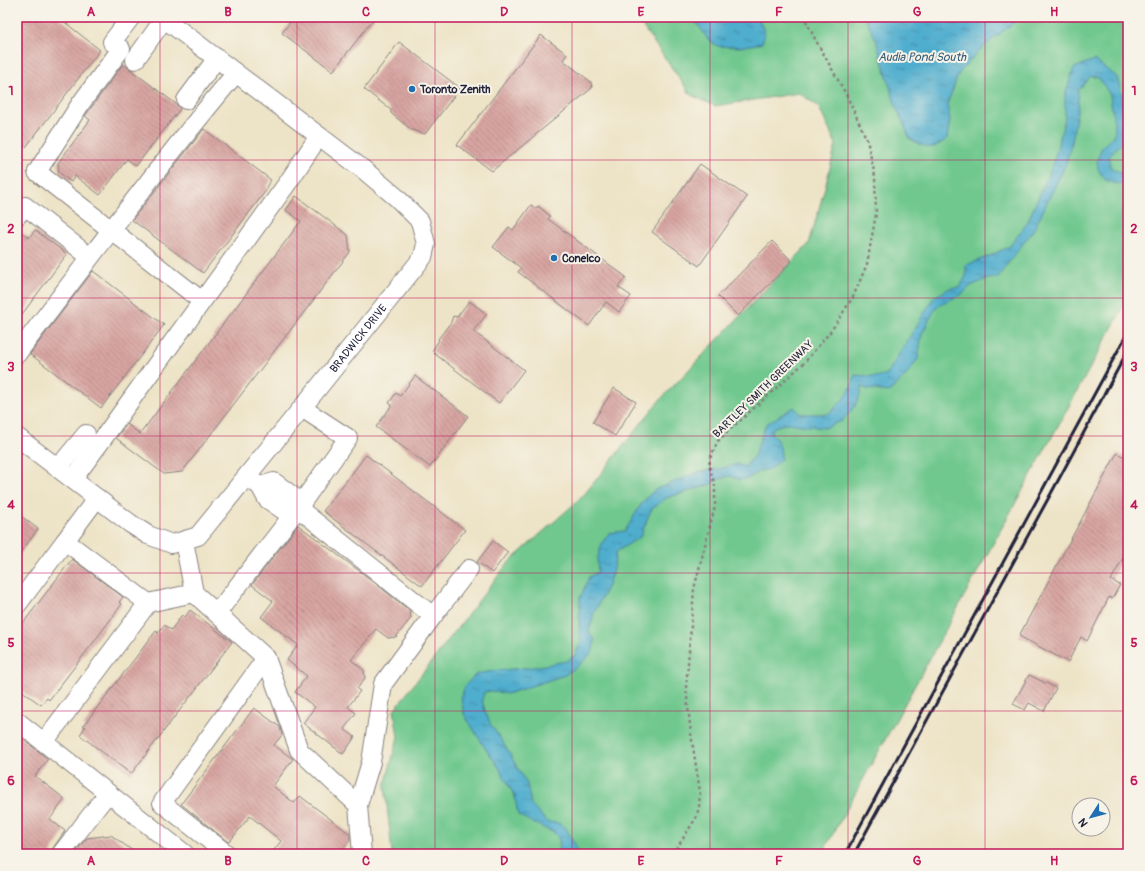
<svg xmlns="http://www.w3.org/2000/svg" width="1145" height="871" font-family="Pangolin,sans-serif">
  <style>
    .park { fill: #6fc88e; stroke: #487564 }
    .water { fill: url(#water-ripples); stroke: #396884 }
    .building { fill: url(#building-back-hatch) }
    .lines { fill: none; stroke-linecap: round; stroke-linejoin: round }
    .minor-casing { stroke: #888280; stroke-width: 20 }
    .path { stroke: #888280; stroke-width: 2.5; stroke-dasharray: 3 3; stroke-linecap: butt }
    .minor { stroke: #fff; stroke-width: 18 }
    .rail { stroke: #22223b; stroke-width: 3 }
    .grid { fill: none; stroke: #c2185b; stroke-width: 1; stroke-opacity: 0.55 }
    .poi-dot { fill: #1f6fb2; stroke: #f7f3e8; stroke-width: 1.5 }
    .labels { text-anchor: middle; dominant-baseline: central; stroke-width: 4; stroke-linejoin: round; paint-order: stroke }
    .poi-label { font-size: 11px; font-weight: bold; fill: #22223b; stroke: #f7f3e8; text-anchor: start }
    .street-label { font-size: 11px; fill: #22223b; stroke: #f7f3e8 }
    .water-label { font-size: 12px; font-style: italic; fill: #345a76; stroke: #f7f3e8 }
    .neatline { fill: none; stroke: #c2185b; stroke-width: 1.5 }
    .grid-label { font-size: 13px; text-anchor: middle; font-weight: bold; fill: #c2185b }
  </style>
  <defs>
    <pattern id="water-ripples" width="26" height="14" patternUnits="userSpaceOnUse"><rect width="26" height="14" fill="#50adce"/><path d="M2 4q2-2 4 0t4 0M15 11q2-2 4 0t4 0" fill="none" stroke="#428ca8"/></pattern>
    <pattern id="building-back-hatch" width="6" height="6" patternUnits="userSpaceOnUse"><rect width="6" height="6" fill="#d8a5a2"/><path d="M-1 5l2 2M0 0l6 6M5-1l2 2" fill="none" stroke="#af8685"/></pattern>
  </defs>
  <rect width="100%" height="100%" fill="#f7f3e8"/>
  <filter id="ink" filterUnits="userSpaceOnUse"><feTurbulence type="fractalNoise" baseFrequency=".025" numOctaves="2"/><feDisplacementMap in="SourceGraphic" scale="8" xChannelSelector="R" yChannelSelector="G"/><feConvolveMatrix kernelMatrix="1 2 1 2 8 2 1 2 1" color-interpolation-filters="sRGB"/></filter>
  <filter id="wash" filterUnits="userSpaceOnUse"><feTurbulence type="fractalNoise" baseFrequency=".012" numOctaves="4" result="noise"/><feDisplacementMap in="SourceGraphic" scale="16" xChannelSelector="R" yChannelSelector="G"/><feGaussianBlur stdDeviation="0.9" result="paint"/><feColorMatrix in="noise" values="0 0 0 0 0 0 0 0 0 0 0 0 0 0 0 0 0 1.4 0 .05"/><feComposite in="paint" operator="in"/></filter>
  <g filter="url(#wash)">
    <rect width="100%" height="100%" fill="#ede3c6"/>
    <path class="park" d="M 636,17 L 1128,17 L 1128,299 L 822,854 L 392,854 L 385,785 L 398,737 L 394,710 L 508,563 L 583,496 L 659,401 L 809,244 L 826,184 L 836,144 L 818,106 L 799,93 L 715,106 L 691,95 Z"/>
    <path class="water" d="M 695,17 L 760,17 L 759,19 L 765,34 L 762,43 L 740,47 L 717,46 L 708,39 L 698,25 Z
      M 865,17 L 1016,17 L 1013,23 L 982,48 L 959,73 L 947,105 L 950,119 L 947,139 C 929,152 929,148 910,139 L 895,104 L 876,40 Z
      M 1094,60 L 1117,77 L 1122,95 L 1124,133 L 1120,144 L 1108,157 L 1111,168 L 1121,173 L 1128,171 L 1128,184 L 1112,183 L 1104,179 L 1098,169 L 1097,160 L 1102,147 L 1113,136 L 1115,130 L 1110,95 L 1099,78 L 1091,76 L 1078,90 L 1078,106 L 1072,142 L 1065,166 L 1034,229 L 997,278 L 987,279 L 971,286 L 961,295 L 940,304 L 934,311 L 922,334 L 918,359 L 905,377 L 889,392 L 867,389 L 861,387 L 861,393 L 855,406 L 842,421 L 824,428 L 787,423 L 774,427 L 771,433 C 780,442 781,447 781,459 L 771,469 L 759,471 L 749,478 L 740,480 L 730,476 L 719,479 L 709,485 L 666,498 L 651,510 L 640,537 L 616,552 L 614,567 L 607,588 L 594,613 L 589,632 L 595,640 L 592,653 L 578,666 L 565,675 L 507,694 L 492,691 L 484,692 L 482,700 L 485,711 L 491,725 L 502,741 L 527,784 L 531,804 L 547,822 L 558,823 L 566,828 L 576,847 L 576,854 L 560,854 L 559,839 L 555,833 L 535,824 L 518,815 L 515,797 L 498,766 L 485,748 L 464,714 L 461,698 L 465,686 L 476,674 L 493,671 L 534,667 L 567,661 L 575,655 L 581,642 L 579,626 L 580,598 L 589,577 L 598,572 L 597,560 L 602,543 L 609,533 L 625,531 L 642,503 L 654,490 L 699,472 L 719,469 L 737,464 L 745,467 L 754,456 L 766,424 L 794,407 L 800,414 L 828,414 C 842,402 851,393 855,375 L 879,377 L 887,374 L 934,297 L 950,288 L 960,287 L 966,276 L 966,265 L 990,256 L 1010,246 L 1027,223 L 1053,164 L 1065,118 L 1065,95 L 1074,68 Z"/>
    <g id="blocks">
      <path class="building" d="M 17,17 L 58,17 L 100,50 L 26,147 L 17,140 Z
        M 294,17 L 375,17 L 333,71 L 282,33 Z
        M 541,35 L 567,54 L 563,60 L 591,82 L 592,88 L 492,171 L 457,145 Z
        M 399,42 L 460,88 L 425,134 L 412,130 L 393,115 L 391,113 L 391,110 L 364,89 Z
        M 123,64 L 176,104 L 180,109 L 136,166 L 127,159 L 100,195 L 75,176 L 71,182 L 59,172 L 58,163 L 90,120 L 85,116 Z
        M 204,129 L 271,180 L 266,187 L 268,188 L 203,273 L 132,220 Z
        M 700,164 L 747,197 L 699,266 L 652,232 Z
        M 296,196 L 348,235 L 350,252 L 182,472 L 164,474 L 116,438 L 127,424 L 140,434 L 301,221 L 286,210 Z
        M 531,205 L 536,209 L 538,206 L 550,216 L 548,219 L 626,277 L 618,287 L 631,296 L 619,312 L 606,302 L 589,326 L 518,272 L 521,268 L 493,247 L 509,227 L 513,230 Z
        M 17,229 L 29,238 L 35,230 L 67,254 L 17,321 Z
        M 772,241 L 792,261 L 738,316 L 718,296 Z
        M 93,271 L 164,325 L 101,408 L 30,354 Z
        M 469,301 L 487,314 L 473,331 L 524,370 L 499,403 L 435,354 L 432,351 L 439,340 L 438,339 L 451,322 L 453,316 L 457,317 Z
        M 415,376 L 468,416 L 430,467 L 376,427 L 392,405 L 389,403 L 396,393 L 400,396 Z
        M 614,388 L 636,402 L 615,436 L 593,422 Z
        M 1117,453 L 1128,459 L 1128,549 L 1111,580 L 1120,585 L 1112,599 L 1109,597 L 1087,641 L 1081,637 L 1068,662 L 1019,636 Z
        M 366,455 L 465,530 L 422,586 L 323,511 Z
        M 17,513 L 38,529 L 17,558 Z
        M 298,525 L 370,579 L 410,611 L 411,618 L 396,637 L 388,638 L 376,629 L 351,660 L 364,670 L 365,678 L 357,689 L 360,691 L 348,707 L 356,713 L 344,729 L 355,737 L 343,754 L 303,723 L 315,707 L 295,692 L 307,676 L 287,660 L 298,645 L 261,617 L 273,601 L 252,585 Z
        M 493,541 L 508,552 L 492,573 L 477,562 Z
        M 72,559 L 123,597 L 119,602 L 122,604 L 93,643 L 49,700 L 47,698 L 41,705 L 17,687 L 17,631 Z
        M 190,610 L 232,642 L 131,774 L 80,735 L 85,727 L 83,726 L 156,631 L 158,633 L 164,625 L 171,630 L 182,615 L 185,617 Z
        M 1029,675 L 1056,688 L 1044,711 L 1029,703 L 1025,710 L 1013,704 Z
        M 254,708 L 280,727 L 282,735 L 274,745 L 293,759 L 273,786 L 294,803 L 300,796 L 350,834 L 350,840 L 340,854 L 271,854 L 281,841 L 250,816 L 230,841 L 228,842 L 181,804 Z
        M 17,734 L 48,759 L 35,776 L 65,799 L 50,819 L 65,831 L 53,848 L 51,854 L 17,854 Z
        M 111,835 L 137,854 L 74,854 L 87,838 Z"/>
    </g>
  </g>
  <g filter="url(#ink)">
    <use href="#blocks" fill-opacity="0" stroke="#888280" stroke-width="1"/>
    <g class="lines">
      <defs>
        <g id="minor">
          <path d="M 112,42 L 131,17"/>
          <path d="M 121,49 L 81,103 L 37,172 L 202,301"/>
          <path d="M 135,60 L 164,19"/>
          <path d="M 186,100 L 217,58"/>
          <path d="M 17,216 L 25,206 L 90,257"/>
          <path d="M 17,354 C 89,259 160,164 236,73"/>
          <path id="s1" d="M 17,437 L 131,524 L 148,535 L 172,544 L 198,536 L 314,393 L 423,257 L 426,244 L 420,221 L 396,197 L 364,170 L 162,17"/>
          <path d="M 58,468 L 86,434"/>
          <path d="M 246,477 L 260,486 L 267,499 L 292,516"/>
          <path d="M 73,479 L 99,444 L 289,181 L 319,136"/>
          <path d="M 260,486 L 274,482 L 302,503"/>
          <path d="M 97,498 L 65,541 L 148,603"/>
          <path d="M 298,508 L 348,438 L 302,408"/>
          <path d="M 184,541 L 194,593 L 266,658 L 299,750 L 358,805 L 362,854"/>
          <path d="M 17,605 L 65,541"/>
          <path d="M 217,613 L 298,508 L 433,616 L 383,684 L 371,762 L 358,805"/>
          <path d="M 433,616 L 469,569"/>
          <path d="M 17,721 L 185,854"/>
          <path d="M 44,742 L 148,603 L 194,593"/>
          <path d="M 61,854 L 108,793"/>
          <path d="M 227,854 L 162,803 L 266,658"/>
        </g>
      </defs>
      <use href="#minor" class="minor-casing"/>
      <path class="path" d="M 673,854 L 696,818 L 699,807 L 700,792 L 691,734 L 686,688 L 694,589 L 715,506 L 715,486 L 709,465 L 711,456 L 718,441 L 725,434 L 803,364 L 831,331 L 853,297 L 867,264 L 876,214 L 875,176 L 867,140 L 846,94 L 815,39 L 804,17"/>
      <use href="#minor" class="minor"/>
      <path class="rail" d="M 845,854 L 1128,332
        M 854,854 L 1060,477 L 1128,350"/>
    </g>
  </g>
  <path class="grid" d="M 160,17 L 160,854M 297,17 L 297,854M 435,17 L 435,854M 572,17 L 572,854M 710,17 L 710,854M 848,17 L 848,854M 985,17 L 985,854M 17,160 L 1128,160M 17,298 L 1128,298M 17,436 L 1128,436M 17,573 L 1128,573M 17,711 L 1128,711"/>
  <g class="poi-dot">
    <circle cx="412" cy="89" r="4"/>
    <circle cx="554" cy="258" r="4"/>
  </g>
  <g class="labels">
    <g class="poi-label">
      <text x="420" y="89">Toronto Zenith</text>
      <text x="562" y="258">Conelco</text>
    </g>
    <g class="street-label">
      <text stroke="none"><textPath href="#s1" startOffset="471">BRADWICK DRIVE</textPath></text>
      <text transform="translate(763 389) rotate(-44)">BARTLEY SMITH GREENWAY</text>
    </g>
    <g class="water-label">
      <text x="922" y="57">Audia Pond South</text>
    </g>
  </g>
  <rect width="1145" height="871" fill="none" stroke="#f7f3e8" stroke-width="44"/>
  <g transform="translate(1091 817) rotate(234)"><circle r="19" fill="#f7f3e8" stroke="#a29fa3"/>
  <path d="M0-3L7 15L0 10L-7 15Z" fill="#1f6fb2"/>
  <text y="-6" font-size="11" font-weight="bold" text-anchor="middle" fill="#22223b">N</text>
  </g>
  <rect x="22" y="22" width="1101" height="827" class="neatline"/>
  <g class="grid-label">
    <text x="91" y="16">A</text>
    <text x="228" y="16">B</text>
    <text x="366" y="16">C</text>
    <text x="504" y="16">D</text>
    <text x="641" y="16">E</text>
    <text x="779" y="16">F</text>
    <text x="917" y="16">G</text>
    <text x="1054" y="16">H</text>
    <text x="11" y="95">1</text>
    <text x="1134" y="95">1</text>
    <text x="11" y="233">2</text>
    <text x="1134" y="233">2</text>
    <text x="11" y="371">3</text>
    <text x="1134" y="371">3</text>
    <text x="11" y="509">4</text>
    <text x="1134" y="509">4</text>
    <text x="11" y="647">5</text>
    <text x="1134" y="647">5</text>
    <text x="11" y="785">6</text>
    <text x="1134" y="785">6</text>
    <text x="91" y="865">A</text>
    <text x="228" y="865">B</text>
    <text x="366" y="865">C</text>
    <text x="504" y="865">D</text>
    <text x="641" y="865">E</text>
    <text x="779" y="865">F</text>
    <text x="917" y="865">G</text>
    <text x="1054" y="865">H</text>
  </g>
</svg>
